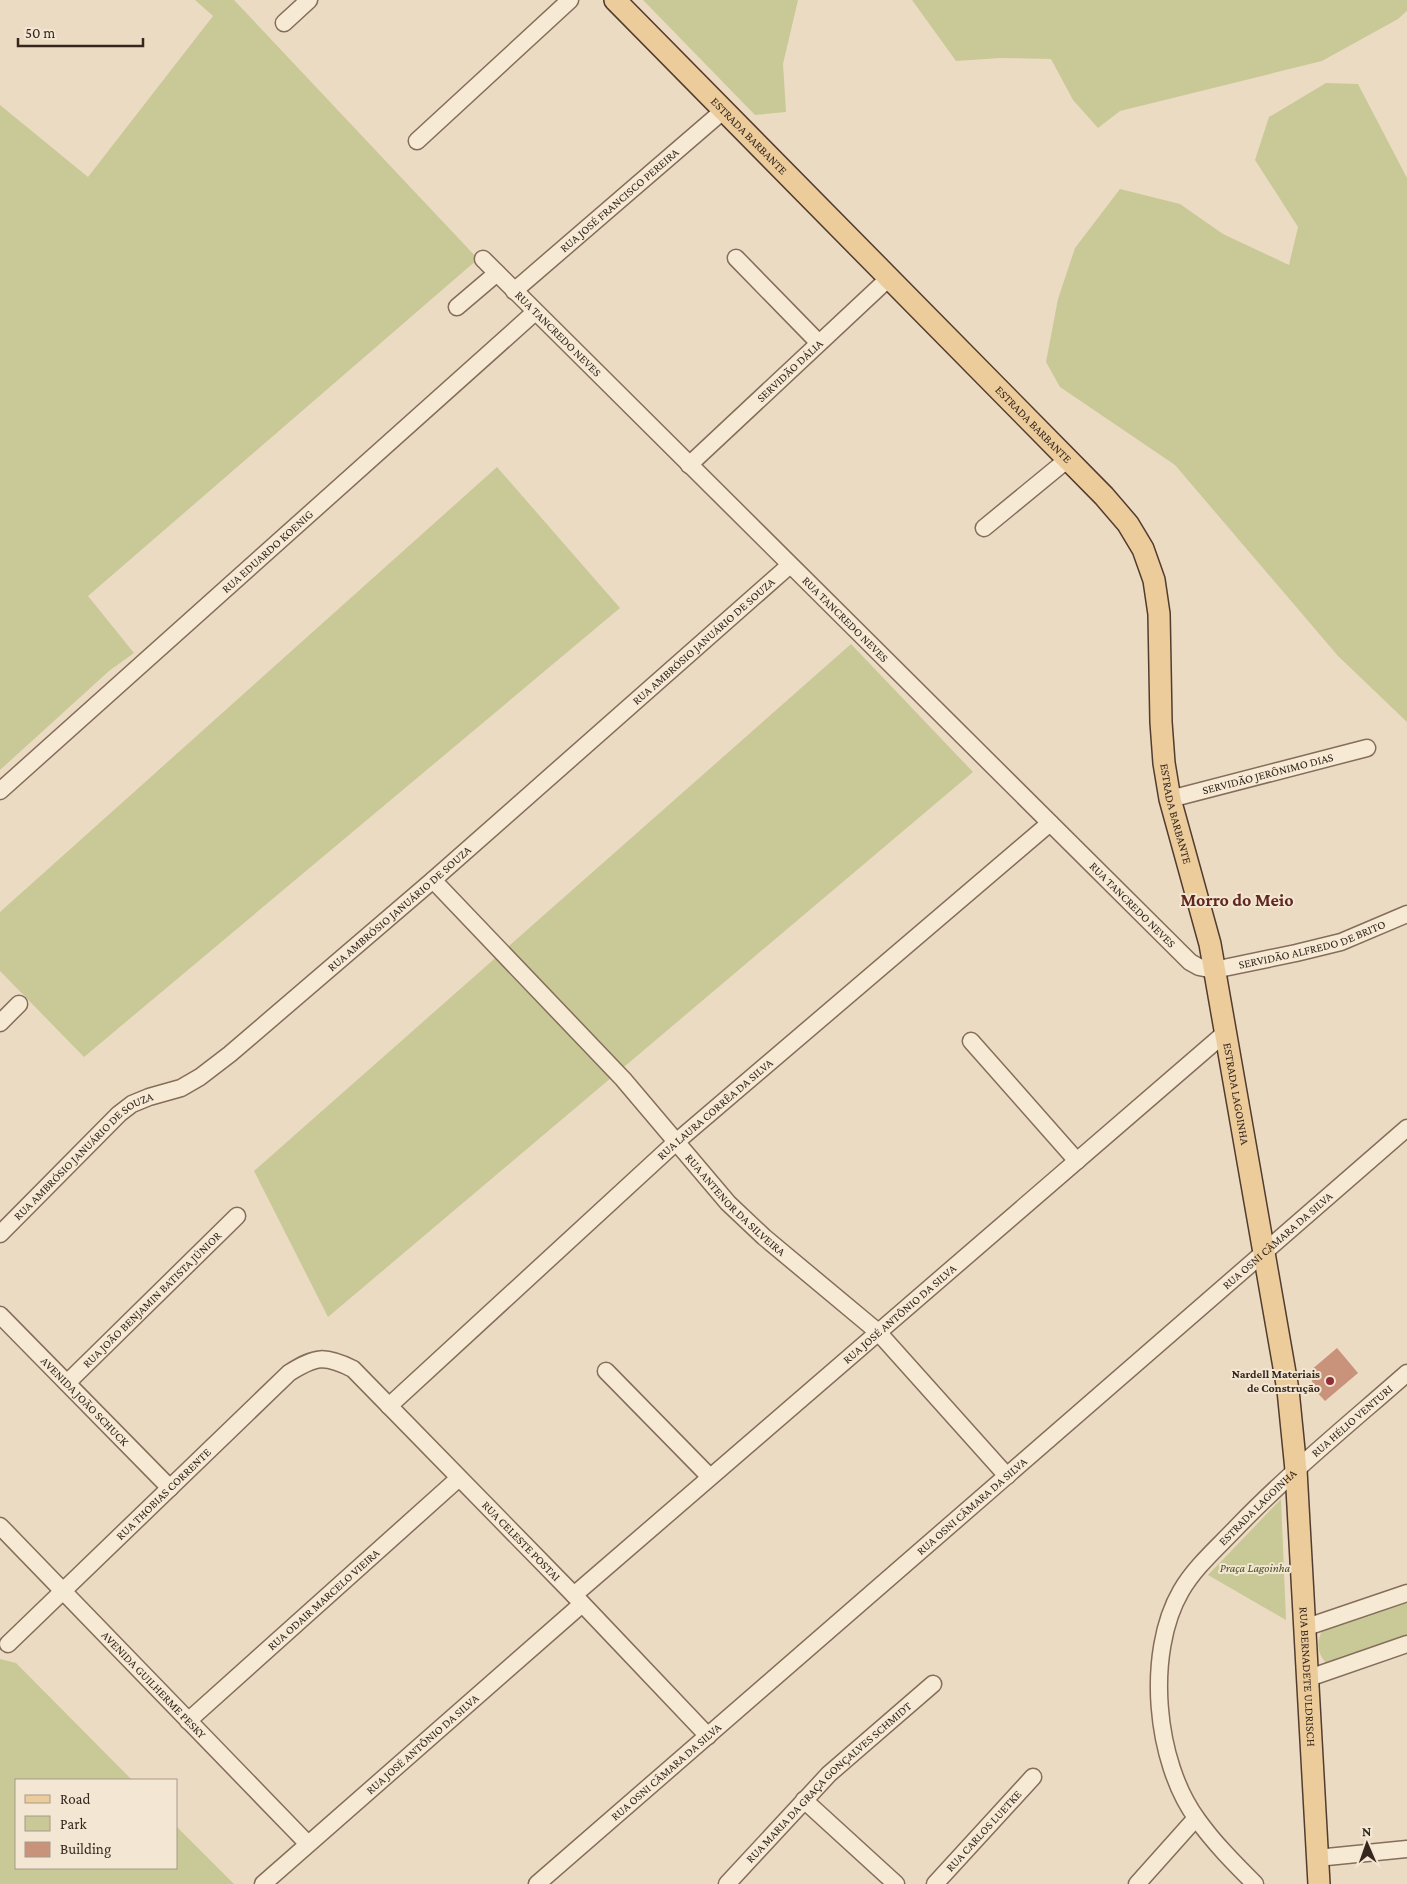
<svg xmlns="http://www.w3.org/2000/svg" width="1407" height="1884" font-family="'Crimson Pro',serif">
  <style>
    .green { fill: #c8c997 }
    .building { fill: #c8937a }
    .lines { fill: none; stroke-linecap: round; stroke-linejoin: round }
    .minor-casing { stroke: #856d5b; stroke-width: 19 }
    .major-casing { stroke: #523c2f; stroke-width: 24 }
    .minor { stroke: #f7ead5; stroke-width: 16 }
    .major { stroke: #edcc9c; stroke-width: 21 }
    .poi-dot { fill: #912e38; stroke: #f3e6d2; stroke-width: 2 }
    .labels { text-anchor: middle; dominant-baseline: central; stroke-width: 4; stroke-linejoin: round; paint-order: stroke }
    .street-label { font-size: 12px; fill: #35271e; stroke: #f3e6d2 }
    .poi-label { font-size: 12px; font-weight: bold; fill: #35271e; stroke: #f3e6d2; text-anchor: end }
    .park-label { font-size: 12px; font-style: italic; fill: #4a5126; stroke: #f3e6d2 }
    .district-label { font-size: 18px; font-weight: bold; fill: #602720; stroke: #f3e6d2 }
  </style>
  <rect width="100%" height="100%" fill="#ecdbc3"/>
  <path class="green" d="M 195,0 L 234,0 L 478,259 L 88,596 L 134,653 L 109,671 L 0,770 L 0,105 L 88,177 L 213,16 Z
    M 643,0 L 798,0 L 783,64 L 786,112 L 755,115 Z
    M 912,0 L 1407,0 L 1407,11 L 1398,19 L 1322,61 L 1120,111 L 1098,128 L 1073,100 L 1051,59 L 1000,58 L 956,61 Z
    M 1326,83 L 1358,84 L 1407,178 L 1407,722 L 1338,656 L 1175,465 L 1060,387 L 1046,362 L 1058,299 L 1075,248 L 1120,189 L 1180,204 L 1223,234 L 1289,265 L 1298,227 L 1255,160 L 1269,117 Z
    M 497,467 L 620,608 L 84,1057 L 0,971 L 0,912 Z
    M 851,644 L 973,772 L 328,1317 L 254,1171 Z
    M 1281,1499 L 1286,1620 L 1208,1575 Z
    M 1407,1603 L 1407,1635 L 1326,1663 C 1317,1653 1316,1643 1322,1631 Z
    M 0,1659 L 16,1663 L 132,1780 L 16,1780 L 16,1868 L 176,1868 L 176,1826 L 234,1884 L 0,1884 Z"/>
  <path class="building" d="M 1337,1348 L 1358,1373 L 1325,1401 L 1314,1389 L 1310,1371 Z"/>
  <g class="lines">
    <defs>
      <g id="minor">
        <path d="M 284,23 L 309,0"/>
        <path d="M 417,141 L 570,0"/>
        <path d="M 736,258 L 819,343"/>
        <path id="s1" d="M 483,259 L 1190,962 L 1199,967 L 1214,970 L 1296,953 L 1341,942 L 1407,914"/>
        <path id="s2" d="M 514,291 L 724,110"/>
        <path d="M 457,307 L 497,273"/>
        <path id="s3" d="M 689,465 L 889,278"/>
        <path d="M 984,528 L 1068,459"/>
        <path id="s4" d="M 0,791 L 535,312"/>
        <path id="s5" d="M 1170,799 L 1367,748"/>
        <path id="s6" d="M 433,880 L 623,1079 L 728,1203 L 764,1237 L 878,1332 L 1007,1476"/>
        <path d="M 0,1023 L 19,1004"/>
        <path d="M 971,1041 L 1077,1161"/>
        <path id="s7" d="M 0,1234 L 119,1114 L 132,1104 L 149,1097 L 181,1088 L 200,1077 L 230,1054 L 433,880 L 790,565"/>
        <path id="s8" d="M 0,1315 L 170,1488"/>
        <path d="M 606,1371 L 710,1477"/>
        <path id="s9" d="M 67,1383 L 237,1216"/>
        <path id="s10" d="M 389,1406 L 675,1143 L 1050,823"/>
        <path id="s11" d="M 0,1526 L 308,1844"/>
        <path id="s12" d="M 574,1595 L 1225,1033"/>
        <path d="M 1304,1628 L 1407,1593"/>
        <path id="s13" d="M 8,1644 L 289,1373 C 316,1356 325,1355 353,1369 L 574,1595 L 708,1736"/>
        <path d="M 1306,1679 L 1407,1644"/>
        <path id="s14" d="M 188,1721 L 459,1478"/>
        <path d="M 804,1800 L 896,1884"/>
        <path d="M 1317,1858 L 1407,1849"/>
        <path id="s15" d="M 263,1884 L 582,1604"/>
        <path id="s16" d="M 537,1884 L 1407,1128"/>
        <path id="s17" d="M 727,1884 L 829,1774 L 933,1684"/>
        <path id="s18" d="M 935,1884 L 1033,1777"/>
        <path d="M 1137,1884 L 1196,1818"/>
        <path id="s19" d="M 1255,1884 C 1235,1864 1214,1843 1197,1819 C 1155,1762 1145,1653 1181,1591 C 1195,1567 1217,1548 1236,1528 C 1289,1473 1349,1424 1407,1373"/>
      </g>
      <g id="major">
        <path id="s20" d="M 615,0 L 1104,496 L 1128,524 L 1143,549 L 1154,580 L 1159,614 L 1161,722 L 1164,763 L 1170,799 L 1210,944 L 1288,1390 L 1296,1470 L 1319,1884"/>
      </g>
    </defs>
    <use href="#minor" class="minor-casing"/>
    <use href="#major" class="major-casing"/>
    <use href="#minor" class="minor"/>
    <use href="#major" class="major"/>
  </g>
  <circle class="poi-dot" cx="1330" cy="1381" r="5"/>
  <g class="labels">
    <g class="street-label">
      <text stroke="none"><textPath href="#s20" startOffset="191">ESTRADA BARBANTE</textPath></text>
      <text stroke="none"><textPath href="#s2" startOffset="139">RUA JOSÉ FRANCISCO PEREIRA</textPath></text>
      <text stroke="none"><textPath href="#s1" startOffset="106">RUA TANCREDO NEVES</textPath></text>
      <text stroke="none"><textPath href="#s3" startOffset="138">SERVIDÃO DÁLIA</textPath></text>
      <text stroke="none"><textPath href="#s20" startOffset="596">ESTRADA BARBANTE</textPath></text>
      <text stroke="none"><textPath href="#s4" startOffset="359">RUA EDUARDO KOENIG</textPath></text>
      <text stroke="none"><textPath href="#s1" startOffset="511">RUA TANCREDO NEVES</textPath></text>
      <text stroke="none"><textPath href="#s7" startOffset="925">RUA AMBRÓSIO JANUÁRIO DE SOUZA</textPath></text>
      <text stroke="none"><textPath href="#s5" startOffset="101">SERVIDÃO JERÔNIMO DIAS</textPath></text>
      <text stroke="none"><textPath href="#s20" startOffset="1031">ESTRADA BARBANTE</textPath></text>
      <text stroke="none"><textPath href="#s1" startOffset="916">RUA TANCREDO NEVES</textPath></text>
      <text stroke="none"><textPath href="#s7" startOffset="520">RUA AMBRÓSIO JANUÁRIO DE SOUZA</textPath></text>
      <text stroke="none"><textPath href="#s1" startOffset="1124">SERVIDÃO ALFREDO DE BRITO</textPath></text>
      <text stroke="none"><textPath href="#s20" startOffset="1318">ESTRADA LAGOINHA</textPath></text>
      <text stroke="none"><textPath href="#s10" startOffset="441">RUA LAURA CORRÊA DA SILVA</textPath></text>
      <text stroke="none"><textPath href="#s7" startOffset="115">RUA AMBRÓSIO JANUÁRIO DE SOUZA</textPath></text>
      <text stroke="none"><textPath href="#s6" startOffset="444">RUA ANTENOR DA SILVEIRA</textPath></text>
      <text stroke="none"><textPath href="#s16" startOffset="981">RUA OSNI CÂMARA DA SILVA</textPath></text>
      <text stroke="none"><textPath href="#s9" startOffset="119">RUA JOÃO BENJAMIN BATISTA JÚNIOR</textPath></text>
      <text stroke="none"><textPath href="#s12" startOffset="430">RUA JOSÉ ANTÔNIO DA SILVA</textPath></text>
      <text stroke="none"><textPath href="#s8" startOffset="121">AVENIDA JOÃO SCHUCK</textPath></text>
      <text stroke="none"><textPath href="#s19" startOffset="568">RUA HÉLIO VENTURI</textPath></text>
      <text stroke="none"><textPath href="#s13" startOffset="216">RUA THOBIAS CORRENTE</textPath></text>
      <text stroke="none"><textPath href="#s16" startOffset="576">RUA OSNI CÂMARA DA SILVA</textPath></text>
      <text stroke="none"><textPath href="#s19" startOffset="440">ESTRADA LAGOINHA</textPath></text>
      <text stroke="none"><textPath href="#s13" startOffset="700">RUA CELESTE POSTAI</textPath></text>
      <text stroke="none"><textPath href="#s14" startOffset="182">RUA ODAIR MARCELO VIEIRA</textPath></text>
      <text stroke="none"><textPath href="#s20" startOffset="1906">RUA BERNADETE ULDRISCH</textPath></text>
      <text stroke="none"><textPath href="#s11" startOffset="221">AVENIDA GUILHERME PESKY</textPath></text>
      <text stroke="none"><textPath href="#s15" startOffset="212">RUA JOSÉ ANTÔNIO DA SILVA</textPath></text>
      <text stroke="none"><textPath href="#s16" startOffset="171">RUA OSNI CÂMARA DA SILVA</textPath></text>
      <text stroke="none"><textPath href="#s17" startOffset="144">RUA MARIA DA GRAÇA GONÇALVES SCHMIDT</textPath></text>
      <text stroke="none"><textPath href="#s18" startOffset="72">RUA CARLOS LUETKE</textPath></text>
    </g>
    <g class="poi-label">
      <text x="1320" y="1374">Nardell Materiais<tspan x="1320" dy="14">de Construção</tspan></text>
    </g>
    <g class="park-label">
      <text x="1255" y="1568">Praça Lagoinha</text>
    </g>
    <g class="district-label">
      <text x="1237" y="900">Morro do Meio</text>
    </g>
  </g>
  <rect x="15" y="1779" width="162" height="90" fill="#f3e6d2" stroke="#a79a8a"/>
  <rect x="25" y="1795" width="25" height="8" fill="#edcc9c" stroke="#a79a8a"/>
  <text x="60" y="1804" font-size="15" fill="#35271e">Road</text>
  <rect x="25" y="1816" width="25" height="15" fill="#c8c997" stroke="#a79a8a"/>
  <text x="60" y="1829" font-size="15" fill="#35271e">Park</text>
  <rect x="25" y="1842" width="25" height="15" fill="#c8937a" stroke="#a79a8a"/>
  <text x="60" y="1854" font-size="15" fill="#35271e">Building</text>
  <g transform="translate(1367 1844) rotate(358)" stroke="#f3e6d2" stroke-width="4" paint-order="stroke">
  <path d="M0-4L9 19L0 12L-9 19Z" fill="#35271e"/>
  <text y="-8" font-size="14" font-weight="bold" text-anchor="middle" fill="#35271e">N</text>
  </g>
  <path d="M18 38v8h125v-8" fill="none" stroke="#35271e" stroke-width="2.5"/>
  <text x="25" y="38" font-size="15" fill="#35271e" stroke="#f3e6d2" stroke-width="4" paint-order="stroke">50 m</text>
</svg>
